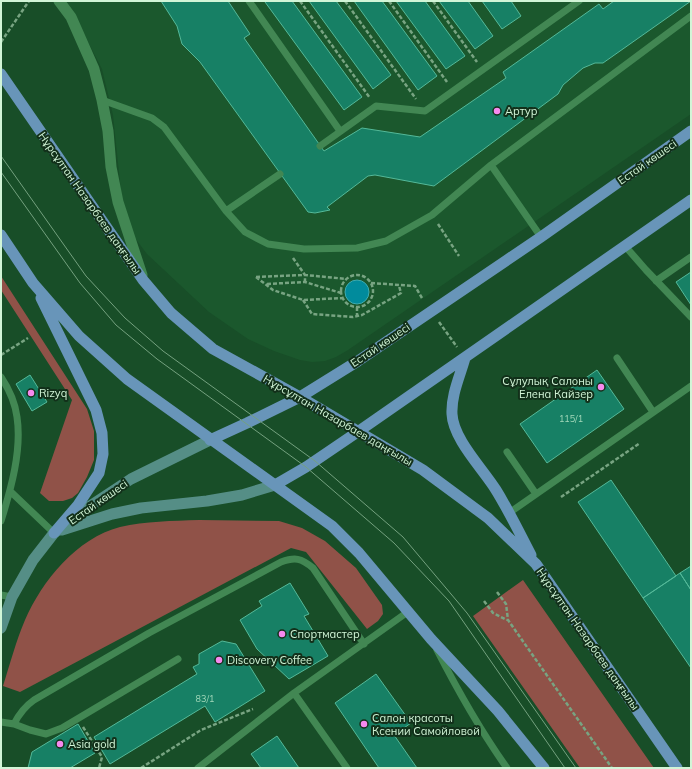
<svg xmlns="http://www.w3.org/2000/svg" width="692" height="769" font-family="Mulish,sans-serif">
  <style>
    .built { fill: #1b582d }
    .green { fill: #905248 }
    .water { fill: #018b9c; stroke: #40abae }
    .building { fill: #178065; stroke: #54b999 }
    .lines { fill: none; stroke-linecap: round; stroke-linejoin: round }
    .path { stroke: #78a482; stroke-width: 2.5; stroke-dasharray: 4 2; stroke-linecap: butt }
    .service { stroke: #428753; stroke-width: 7 }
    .tertiary { stroke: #428753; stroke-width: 11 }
    .secondary { stroke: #558e86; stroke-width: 11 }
    .primary { stroke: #6895b9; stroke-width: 11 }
    .tram { stroke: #74a17f; stroke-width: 1 }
    .poi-dot { fill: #f689ee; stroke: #12301a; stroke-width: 1.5 }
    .labels { text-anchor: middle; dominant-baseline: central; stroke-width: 4; stroke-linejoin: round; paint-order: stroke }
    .number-label { font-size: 9px; fill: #a3d8ba }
    .poi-label { font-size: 11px; fill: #d2f5d7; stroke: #12301a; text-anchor: start }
    .street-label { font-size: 11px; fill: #d2f5d7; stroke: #12301a }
  </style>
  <rect width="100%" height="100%" fill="#184e28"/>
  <path class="built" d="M 65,1 L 691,1 L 691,114 L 348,350 L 336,357 L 325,361 L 312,362 L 300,360 L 274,351 L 248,339 L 209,312 L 147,254 L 135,238 L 122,201 L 113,115 L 102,69 L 73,13 Z"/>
  <path class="green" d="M 1,276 L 87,409 L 94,431 L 94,460 L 87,477 L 78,493 L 72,498 L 63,501 L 49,501 L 40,493 L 72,400 L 1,290 Z
    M 199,520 L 279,521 L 302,528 L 325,541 L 356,568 L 382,605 L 383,614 L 378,621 L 367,629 L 306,552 L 291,548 L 20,692 L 3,686 C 10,664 16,641 25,620 C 42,581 77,538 120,527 C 146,521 172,521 199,520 Z
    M 523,580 L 654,768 L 580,768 L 473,616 Z"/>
  <path class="water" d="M345 292a12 12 0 1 1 24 0a12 12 0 1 1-24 0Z"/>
  <path class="building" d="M 161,1 L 228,1 L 250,34 L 244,38 L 324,151 L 362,128 L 420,137 L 506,78 L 503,72 L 599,4 L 603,9 L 614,1 L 691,1 L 603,63 L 595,63 L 583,68 L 563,85 L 558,94 L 434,186 L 375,175 L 368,176 L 327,207 L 330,210 L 315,213 L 308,212 L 200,62 L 182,44 L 177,26 Z
    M 266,1 L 292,1 L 362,97 L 344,110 L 265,2 Z
    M 309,1 L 336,1 L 391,75 L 373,89 Z
    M 354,1 L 382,1 L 437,76 L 418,90 Z
    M 396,1 L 425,1 L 465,56 L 446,69 Z
    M 439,1 L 468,1 L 493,36 L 475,49 Z
    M 482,1 L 511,1 L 521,16 L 502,29 Z
    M 691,272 L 691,305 L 676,282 Z
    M 597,370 L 624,409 L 547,463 L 520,424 Z
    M 30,375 L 47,402 L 32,411 L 16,384 Z
    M 611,480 L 676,576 L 643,598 L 578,502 Z
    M 691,566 L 691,590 L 680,573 Z
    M 680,573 L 691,590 L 691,668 L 643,598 Z
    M 290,583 L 309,614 L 304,616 L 328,656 L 289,679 L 257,649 L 240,620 L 262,606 L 259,601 Z
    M 222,641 L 236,644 L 265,691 L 215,722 L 205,706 L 110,764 L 94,737 L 197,674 L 193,667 L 199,664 L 199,654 Z
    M 376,674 L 411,723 L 394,735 L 417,768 L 379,768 L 335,703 Z
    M 78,724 L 95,753 L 70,768 L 28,768 L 32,752 Z
    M 277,736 L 299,768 L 261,768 L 251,754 Z"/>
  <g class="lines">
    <path class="path" d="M 300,1 L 370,98
      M 345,1 L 416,99
      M 389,1 L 447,82
      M 433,1 L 477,62
      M 1,42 L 29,1
      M 438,224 L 459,256
      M 293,258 L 305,275 L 305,282
      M341 291a16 16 0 1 1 32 0a16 16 0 1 1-32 0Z
      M 256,277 L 273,290 L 303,300 L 343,298
      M 256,277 L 305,275 L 347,279
      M 371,283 L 415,286 L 422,298
      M 267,284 L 305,282 L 341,293
      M 303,300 L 312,314 L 353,317 L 362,315 L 401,293 L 399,286
      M 357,307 L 357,316
      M 439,322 L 457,347
      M 1,355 L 28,338
      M 561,497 L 640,443
      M 497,592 L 506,604 L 508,620 L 612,768
      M 484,601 L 493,613 L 507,620
      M 83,727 L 102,757 L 99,768
      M 141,768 L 201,730 L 253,709"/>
    <path class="service" d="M 249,1 L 340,131
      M 102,100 L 152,118 L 164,127 L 226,211 L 245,232 L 268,244 L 304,249 L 357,248 L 386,241 L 432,215 L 491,165 L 691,16
      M 320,146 L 376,106 L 425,111 L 579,1
      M 491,165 L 541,237
      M 226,211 L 280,174
      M 625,246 L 646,270 L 691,317
      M 656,281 L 691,257
      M 617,358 L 653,412
      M 1,377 C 9,389 15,402 17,417 C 22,450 11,489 1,521
      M 507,452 L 536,494
      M 10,491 L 54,533
      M 509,513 L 691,386
      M 1,595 L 12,597
      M 437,650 C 458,691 480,730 507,768
      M 1,722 L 14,724 C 19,714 24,707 34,700 L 149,633 L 281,562 C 295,557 301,558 313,568 L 364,644
      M 14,724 L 30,730 L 46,734 L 62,728 L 178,659
      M 198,768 L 294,693
      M 347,768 L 294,693 L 409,611"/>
    <path class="tertiary" d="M 59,1 L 71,17 L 94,69 L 102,100 L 108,131 L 111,167 L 118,202 L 142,275"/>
    <path class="secondary" d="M 62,530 L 112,514 L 141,508 L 207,501 L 242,495 L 275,485
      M 1,628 L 12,597 L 33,560 L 54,533 L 87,508 L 131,479 L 210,440"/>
    <path class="primary" d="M 1,74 L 143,280 L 171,313 L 213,349 L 300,397 L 423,470 L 488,518 L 536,564 L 677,768
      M 1,235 L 33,283 L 79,336 L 127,379 L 332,526 L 359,553 L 431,639 L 498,711 L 544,768
      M 41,298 L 96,410 L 102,433 L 103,454 L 99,473 L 78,505 L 54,533
      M 465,358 C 460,376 451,395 452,414 C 453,439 483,469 496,490 C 509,511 520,534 531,555
      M 210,440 L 247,423 L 300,397 L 358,361 L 541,237 L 691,131
      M 275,485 L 306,467 L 359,431 L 691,200"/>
    <path class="tram" d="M 1,156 L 86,276 L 125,318 L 163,351 L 315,461 L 403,537 L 467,613 L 576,768
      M 1,172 L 80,283 L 116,325 L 157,359 L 306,467 L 394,543 L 449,601 L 565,768"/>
  </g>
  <g class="poi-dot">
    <circle cx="497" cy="111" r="4"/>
    <circle cx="601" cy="387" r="4"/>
    <circle cx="31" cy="393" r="4"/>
    <circle cx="282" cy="634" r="4"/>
    <circle cx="219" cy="660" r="4"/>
    <circle cx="364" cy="724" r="4"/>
    <circle cx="60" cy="744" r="4"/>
  </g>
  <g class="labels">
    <g class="number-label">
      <text x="571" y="418">115/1</text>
      <text x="205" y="698">83/1</text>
    </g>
    <g class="poi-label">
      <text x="505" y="111">Артур</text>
      <text x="593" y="381" text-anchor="end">Сұлулық Салоны<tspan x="593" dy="13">Елена Кайзер</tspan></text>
      <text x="39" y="393">Rizyq</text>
      <text x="290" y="634">Спортмастер</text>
      <text x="227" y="660">Discovery Coffee</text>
      <text x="372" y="718">Салон красоты<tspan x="372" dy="13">Ксении Самойловой</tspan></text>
      <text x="68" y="744">Asia gold</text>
    </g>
    <g class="street-label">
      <text transform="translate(647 162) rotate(-35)">Естай көшесі</text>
      <text transform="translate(90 203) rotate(55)">Нұрсұлтан Назарбаев даңғылы</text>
      <text transform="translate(380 345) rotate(-34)">Естай көшесі</text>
      <text transform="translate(338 420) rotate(30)">Нұрсұлтан Назарбаев даңғылы</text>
      <text transform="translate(98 502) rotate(-35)">Естай көшесі</text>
      <text transform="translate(588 639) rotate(55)">Нұрсұлтан Назарбаев даңғылы</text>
    </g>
  </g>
  <rect width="692" height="769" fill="none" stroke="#d2f5d7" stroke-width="4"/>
</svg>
